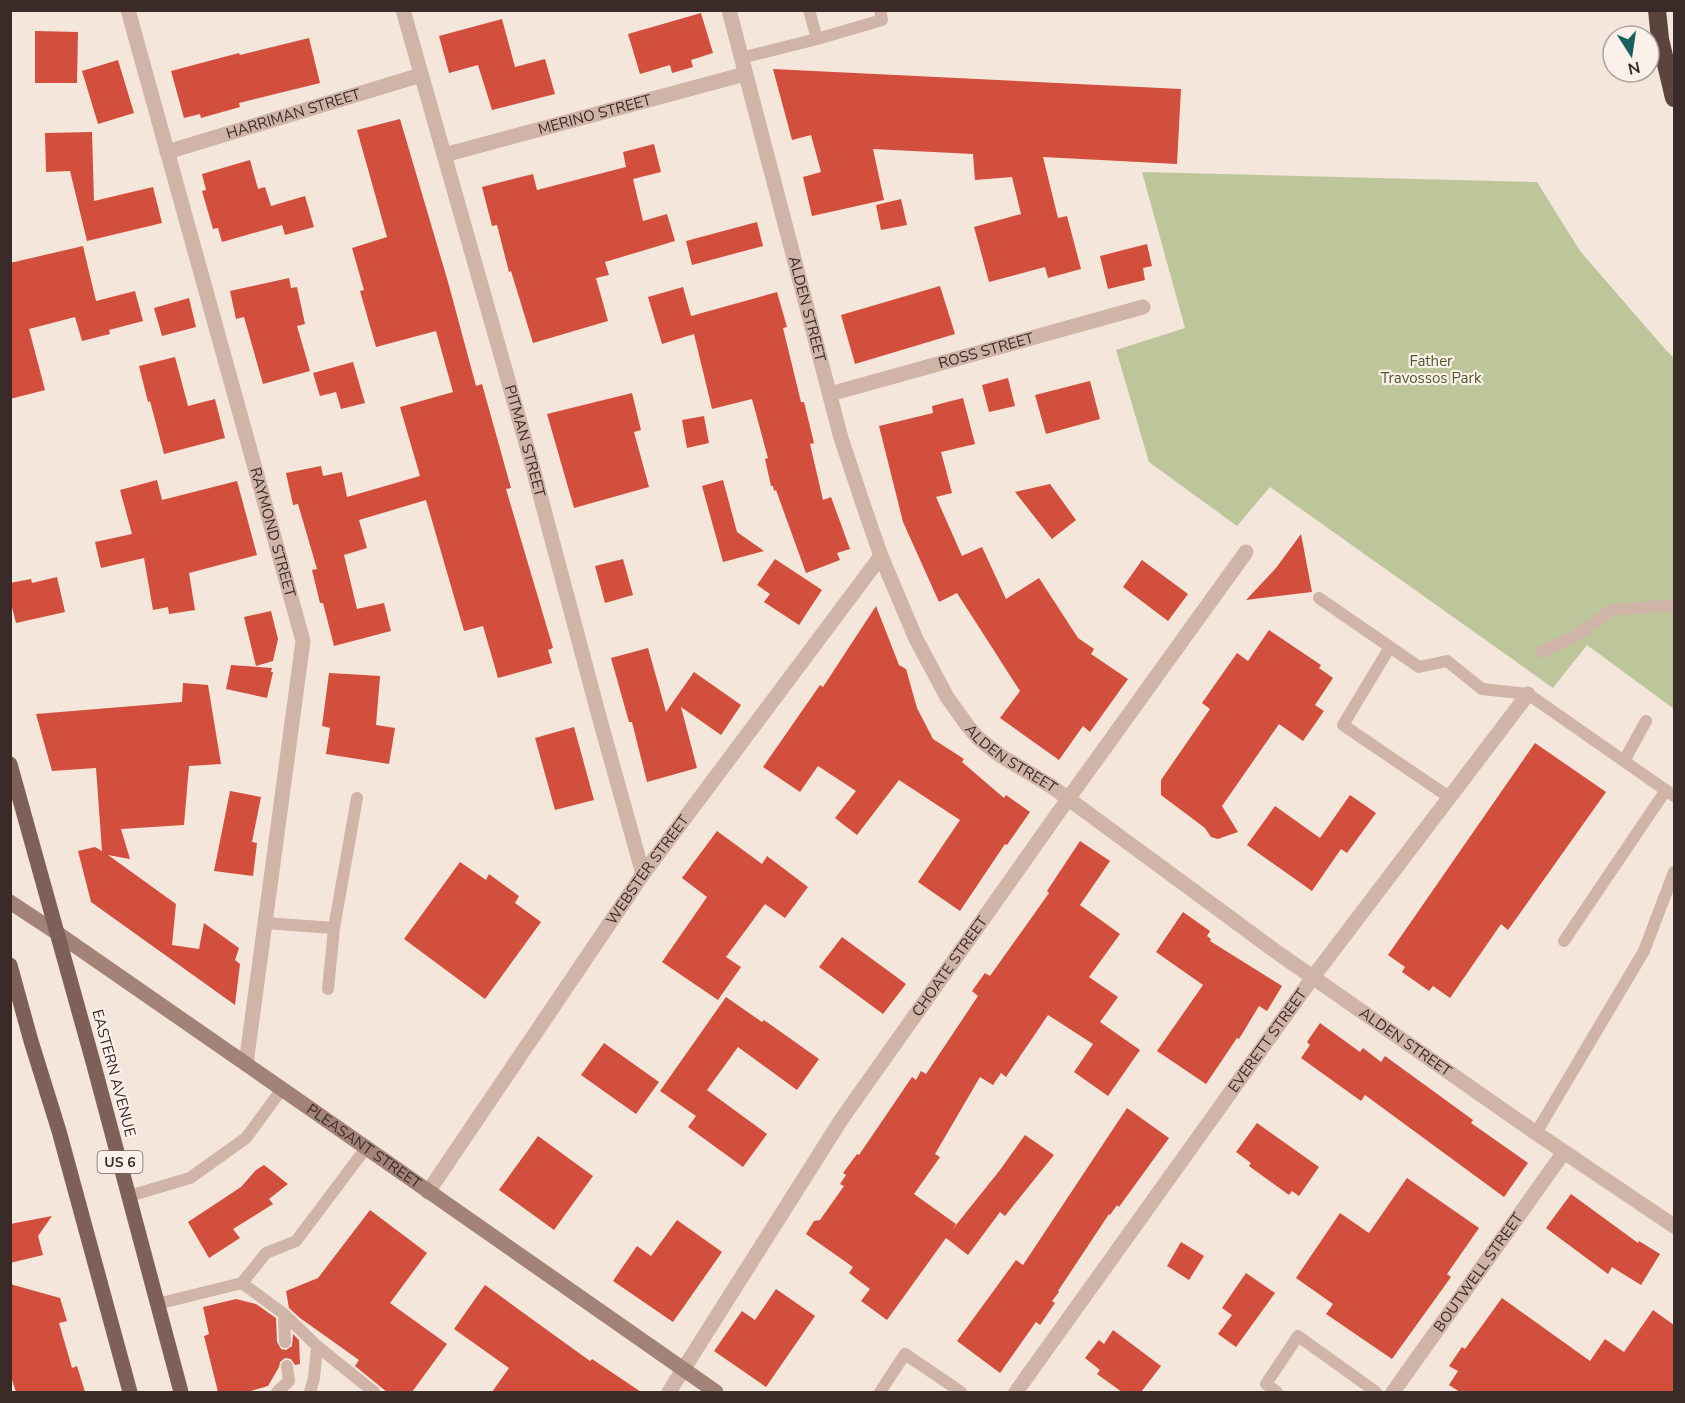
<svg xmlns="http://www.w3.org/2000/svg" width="1685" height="1403" font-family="'Nunito Sans',sans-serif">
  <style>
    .green { fill: #bdc69a }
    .building { fill: #d24e3d }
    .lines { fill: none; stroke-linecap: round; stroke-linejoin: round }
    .service { stroke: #cfb4a7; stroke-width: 12 }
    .minor { stroke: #cfb4a7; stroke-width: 15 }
    .secondary { stroke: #a38278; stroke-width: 15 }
    .primary { stroke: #7e6058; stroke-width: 15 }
    .motorway { stroke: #5c443e; stroke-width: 18 }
    .labels { text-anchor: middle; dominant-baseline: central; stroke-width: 4.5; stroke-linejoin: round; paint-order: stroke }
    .shield { fill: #fcf1ea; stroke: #746662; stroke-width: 1.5 }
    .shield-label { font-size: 14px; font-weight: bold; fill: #3a2b28 }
    .street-label { font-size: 15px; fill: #3a2b28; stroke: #fcf1ea }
    .park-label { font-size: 15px; fill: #4f5b29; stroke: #fcf1ea }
  </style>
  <rect width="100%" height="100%" fill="#f5e6dc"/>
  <path class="green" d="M 1142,172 L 1537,182 L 1580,251 L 1665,349 L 1674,358 L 1674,709 L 1587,645 L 1553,688 L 1270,487 L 1237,526 L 1149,462 L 1116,350 L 1185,328 Z"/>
  <path class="building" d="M 701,13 L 713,53 L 691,60 L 693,67 L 672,73 L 670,65 L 640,74 L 628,34 Z
    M 502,19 L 515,67 L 545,59 L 555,94 L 492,110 L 478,65 L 449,73 L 439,36 Z
    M 35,31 L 78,32 L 77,83 L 35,83 Z
    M 309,38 L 320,83 L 239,103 L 240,107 L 201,118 L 200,114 L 184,118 L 171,71 L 239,53 L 240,55 Z
    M 118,60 L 134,113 L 98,124 L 82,71 Z
    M 773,69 L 1181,89 L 1177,164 L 1043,157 L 1058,218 L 1067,216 L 1081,269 L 1048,278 L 1045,267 L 989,282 L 974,227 L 1021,214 L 1012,177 L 975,180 L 973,154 L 873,149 L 884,200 L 812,216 L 803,177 L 821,172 L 811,135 L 792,140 Z
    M 400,119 L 448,282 L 476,386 L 482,384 L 511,488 L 506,489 L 553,648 L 548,650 L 552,663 L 498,678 L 483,626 L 464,631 L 426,500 L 359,520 L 367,548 L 344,555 L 357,609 L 384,603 L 391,631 L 334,646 L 323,603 L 320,603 L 312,570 L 317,569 L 298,504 L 293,505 L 286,473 L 321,466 L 323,476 L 342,472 L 347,497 L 420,476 L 400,407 L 453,392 L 436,331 L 376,347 L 360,291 L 364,290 L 352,248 L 387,237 L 357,130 Z
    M 92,132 L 94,201 L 153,187 L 162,223 L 87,241 L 70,171 L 46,172 L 45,133 Z
    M 654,144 L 661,172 L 633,179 L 643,221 L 667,214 L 675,241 L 605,262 L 609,275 L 596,278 L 608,321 L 533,343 L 511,271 L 509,272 L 497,225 L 492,226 L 482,187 L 533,174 L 537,190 L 626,167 L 623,152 Z
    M 250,160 L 258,189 L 265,187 L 271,206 L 305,196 L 314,227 L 285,235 L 282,225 L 222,242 L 218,228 L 213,229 L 202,191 L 206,190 L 202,174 Z
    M 901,199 L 907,225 L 881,230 L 876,205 Z
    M 757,222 L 763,246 L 692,265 L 686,241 Z
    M 1147,244 L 1152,266 L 1143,268 L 1145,280 L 1108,289 L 1100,256 Z
    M 83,246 L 96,301 L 135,291 L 143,321 L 109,330 L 110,334 L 82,341 L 75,317 L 29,329 L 45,390 L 10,399 L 10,263 Z
    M 289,278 L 291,288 L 297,287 L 305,324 L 297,326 L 310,371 L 263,384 L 244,317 L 236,319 L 230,291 Z
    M 940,286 L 955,334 L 855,364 L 841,315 Z
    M 683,287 L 691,316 L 777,292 L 787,327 L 783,328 L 801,402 L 804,402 L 814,443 L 810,444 L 823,500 L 831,497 L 850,549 L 837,553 L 840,560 L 806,573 L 776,490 L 774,491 L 773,486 L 771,486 L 765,459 L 768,458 L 752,399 L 712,409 L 694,334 L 662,344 L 648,297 Z
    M 189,298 L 196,327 L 162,336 L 154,308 Z
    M 175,357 L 188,406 L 215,399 L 225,438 L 164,454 L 150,401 L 148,402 L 139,366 Z
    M 353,362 L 365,403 L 341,409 L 336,392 L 320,396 L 313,373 Z
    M 1008,378 L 1015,406 L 989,412 L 982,385 Z
    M 1090,381 L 1100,419 L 1046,434 L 1035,395 Z
    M 632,393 L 641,430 L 634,432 L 649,487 L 574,508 L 547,414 Z
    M 963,398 L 975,444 L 941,452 L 952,493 L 936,497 L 962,556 L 982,547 L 1006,599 L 1039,578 L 1078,638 L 1094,649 L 1091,654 L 1128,679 L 1090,732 L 1083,726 L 1059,760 L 1000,718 L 1020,691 L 957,593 L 939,602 L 903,522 L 879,426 L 933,413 L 932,406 Z
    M 704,416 L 709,443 L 687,448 L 682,420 Z
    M 157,480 L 162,500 L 237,481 L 257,555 L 189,573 L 195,610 L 169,614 L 168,607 L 153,610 L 144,558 L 101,568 L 95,542 L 132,534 L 120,490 Z
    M 723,480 L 737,532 L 764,551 L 723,562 L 702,486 Z
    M 1050,484 L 1076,520 L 1052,539 L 1015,492 Z
    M 1301,534 L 1312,592 L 1246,600 L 1276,568 Z
    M 623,559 L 633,595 L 605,603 L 595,566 Z
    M 775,559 L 822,590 L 799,625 L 764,602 L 770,594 L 757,585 Z
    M 1142,560 L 1188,594 L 1168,621 L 1123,587 Z
    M 57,577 L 65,612 L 16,623 L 10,599 L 10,583 L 31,579 L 32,583 Z
    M 876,606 L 899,665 L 906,669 L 917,708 L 933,739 L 964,759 L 962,762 L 1004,798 L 1006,795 L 1030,812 L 1007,845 L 1005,844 L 960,911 L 918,882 L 960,820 L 899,780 L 857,835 L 835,818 L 856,791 L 818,766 L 800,792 L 763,767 L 820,685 L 823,687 Z
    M 271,611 L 278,639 L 273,661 L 256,666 L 244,617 Z
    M 1269,630 L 1321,665 L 1319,668 L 1333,678 L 1315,705 L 1324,711 L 1303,741 L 1279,724 L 1222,806 L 1238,832 L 1218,839 L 1211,837 L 1205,828 L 1161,795 L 1161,780 L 1210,709 L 1202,703 L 1237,653 L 1248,661 Z
    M 648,648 L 666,712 L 694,672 L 741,705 L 721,735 L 681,707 L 697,768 L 647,782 L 632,722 L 629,722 L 611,658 Z
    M 231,665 L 272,668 L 271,672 L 273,672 L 267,698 L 226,689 Z
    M 329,673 L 380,676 L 376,725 L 395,728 L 389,764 L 326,754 L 330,728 L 322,726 Z
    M 183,683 L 208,685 L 221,764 L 189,766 L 184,825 L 121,829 L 130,859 L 108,855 L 176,904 L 172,945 L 199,949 L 204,923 L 239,948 L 235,960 L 240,964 L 235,1005 L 91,902 L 78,851 L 95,847 L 102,851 L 96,768 L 52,771 L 36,714 L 182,702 Z
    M 574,727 L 594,800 L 555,810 L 535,738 Z
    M 1535,743 L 1606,792 L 1508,930 L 1501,924 L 1450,998 L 1433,986 L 1429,991 L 1402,972 L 1405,967 L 1388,955 Z
    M 230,791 L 261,797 L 252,842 L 257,843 L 253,876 L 214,871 Z
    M 1350,795 L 1376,813 L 1347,853 L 1341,849 L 1312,891 L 1247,845 L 1275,806 L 1320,838 Z
    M 717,831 L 762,864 L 767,856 L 808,887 L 785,918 L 765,904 L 726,957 L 741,967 L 718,1000 L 662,962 L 707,897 L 682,878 Z
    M 1080,841 L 1110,861 L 1080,905 L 1120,934 L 1089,977 L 1118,997 L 1100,1022 L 1140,1050 L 1108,1096 L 1074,1072 L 1093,1044 L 1048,1015 L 1006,1077 L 1001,1073 L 993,1085 L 980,1077 L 935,1154 L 940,1157 L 914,1194 L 956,1224 L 952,1230 L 1000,1170 L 1025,1135 L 1054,1155 L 1005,1216 L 1000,1212 L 968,1255 L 946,1238 L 887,1320 L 861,1301 L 870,1289 L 849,1273 L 853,1267 L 806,1234 L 814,1221 L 820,1220 L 844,1186 L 840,1184 L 846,1175 L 843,1173 L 857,1154 L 859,1155 L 912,1077 L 916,1080 L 921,1071 L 926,1074 L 978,996 L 972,991 L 985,973 L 990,976 L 1049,893 L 1047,891 Z
    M 460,862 L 486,880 L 489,874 L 519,896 L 515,903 L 541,922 L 485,999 L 404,939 Z
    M 1183,912 L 1210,931 L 1207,936 L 1211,939 L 1210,941 L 1282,986 L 1267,1011 L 1259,1006 L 1239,1039 L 1237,1038 L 1206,1084 L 1157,1051 L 1203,985 L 1156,952 Z
    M 842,937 L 906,984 L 883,1014 L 819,967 Z
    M 726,997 L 762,1022 L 764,1020 L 819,1059 L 797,1090 L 738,1047 L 707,1090 L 767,1134 L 743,1167 L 688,1127 L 696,1116 L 660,1091 Z
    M 1320,1023 L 1360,1052 L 1363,1048 L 1381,1062 L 1385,1056 L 1473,1120 L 1471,1123 L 1528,1163 L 1504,1197 L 1365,1095 L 1361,1101 L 1301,1058 L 1310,1045 L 1307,1042 Z
    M 604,1043 L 659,1082 L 636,1114 L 581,1075 Z
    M 1127,1108 L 1169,1138 L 1119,1207 L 1117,1205 L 1110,1215 L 1109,1214 L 1058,1291 L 1059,1292 L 1052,1301 L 1055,1303 L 1040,1325 L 1036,1322 L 1000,1373 L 957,1341 L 1016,1260 L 1023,1265 Z
    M 1257,1123 L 1319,1167 L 1299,1196 L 1292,1191 L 1289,1195 L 1249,1166 L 1251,1163 L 1236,1152 Z
    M 538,1136 L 593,1176 L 554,1230 L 499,1190 Z
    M 264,1165 L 288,1184 L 269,1199 L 273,1204 L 233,1229 L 240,1238 L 209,1258 L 188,1222 L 241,1187 L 256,1170 Z
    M 1407,1178 L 1479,1228 L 1447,1274 L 1451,1277 L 1392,1359 L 1326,1314 L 1333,1304 L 1296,1278 L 1340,1213 L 1369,1233 Z
    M 1571,1194 L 1638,1243 L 1639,1241 L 1660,1254 L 1641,1285 L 1612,1267 L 1608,1274 L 1546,1228 Z
    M 370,1210 L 427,1253 L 390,1303 L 447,1344 L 412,1392 L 387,1392 L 355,1366 L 359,1360 L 300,1318 L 289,1308 L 286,1291 L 318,1278 Z
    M 52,1216 L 38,1236 L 43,1255 L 10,1263 L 10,1224 Z
    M 677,1220 L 722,1252 L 673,1322 L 613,1281 L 637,1246 L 651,1256 Z
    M 1181,1242 L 1204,1256 L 1189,1280 L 1167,1266 Z
    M 1246,1273 L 1275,1293 L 1236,1347 L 1218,1334 L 1232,1315 L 1222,1308 Z
    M 10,1284 L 60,1298 L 67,1321 L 59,1323 L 72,1368 L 77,1366 L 85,1392 L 16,1392 L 10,1374 Z
    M 485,1285 L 590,1361 L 592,1359 L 641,1392 L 492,1392 L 509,1368 L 454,1329 Z
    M 776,1289 L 815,1316 L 766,1387 L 714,1351 L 742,1311 L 755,1320 Z
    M 1502,1298 L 1590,1361 L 1605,1339 L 1624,1352 L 1653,1310 L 1674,1325 L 1674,1392 L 1460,1392 L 1449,1385 L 1458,1371 L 1449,1366 L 1462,1347 L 1465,1349 Z
    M 236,1299 L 256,1304 L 276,1318 L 277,1342 L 281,1349 L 286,1350 L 292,1346 L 293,1334 L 299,1340 L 300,1364 L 295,1365 L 291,1359 L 285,1358 L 280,1362 L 279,1367 L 268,1386 L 247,1392 L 218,1392 L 204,1336 L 209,1334 L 203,1307 Z
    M 1113,1330 L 1161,1366 L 1141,1392 L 1122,1392 L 1097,1374 L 1100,1370 L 1085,1358 L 1099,1340 L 1104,1344 Z"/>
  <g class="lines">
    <path class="service" d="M 809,10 L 817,39
      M 741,58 L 817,39 L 882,20 L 880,10
      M 1319,598 L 1419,667 L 1447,661 L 1482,689 L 1528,694 L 1674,796
      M 1390,647 L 1343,725 L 1449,797
      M 1541,652 L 1574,637 L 1612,610 L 1674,605
      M 1624,761 L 1646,721
      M 265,923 L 334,928
      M 1564,941 L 1666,790
      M 328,989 L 334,928 L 357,798
      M 1536,1133 L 1644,951 L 1674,872
      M 129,1196 L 190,1178 L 246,1138 L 282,1089
      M 242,1283 L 284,1314 L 317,1346 L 374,1392
      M 157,1304 L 242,1283 L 266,1253 L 296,1241 L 366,1148
      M 284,1314 L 285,1342
      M 277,1392 L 289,1381 L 287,1366
      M 310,1392 L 314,1378 L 317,1346
      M 880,1392 L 905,1354 L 961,1392
      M 1277,1392 L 1266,1384 L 1298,1336 L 1376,1392"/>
    <g class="minor">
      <path id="s1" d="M 128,10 L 303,641 L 246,1064"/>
      <path id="s2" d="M 403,10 L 531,461 L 600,720 L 643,874"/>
      <path id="s3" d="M 729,10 L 841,438 L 865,510 L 881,556 L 916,639 L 947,697 L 967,725 L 978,738 L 1001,756 L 1051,786 L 1278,953 L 1536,1133 L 1674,1226"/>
      <path id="s4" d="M 167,152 L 421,75"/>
      <path id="s5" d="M 444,155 L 745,74"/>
      <path id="s6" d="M 830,394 L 1143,307"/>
      <path id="s7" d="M 428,1192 L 643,874 L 881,556"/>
      <path id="s8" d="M 669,1392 L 841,1120 L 1068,799 L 1246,552"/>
      <path id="s9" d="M 1016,1392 L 1313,977 L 1528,694"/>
      <path id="s10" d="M 1393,1392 L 1564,1152"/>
    </g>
    <path class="secondary" id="s11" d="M 10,902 L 57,933 L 282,1089 L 716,1392"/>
    <path class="primary" d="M 10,764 L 93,1062 L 181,1392
      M 10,965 L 31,1041 L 59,1131 L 130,1392"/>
    <path class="motorway" d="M 1657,10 L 1660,39 L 1674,98"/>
  </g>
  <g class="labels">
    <rect class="shield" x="97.5" y="1151" width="45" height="22" rx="4.5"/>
    <g class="shield-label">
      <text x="120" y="1162">US 6</text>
    </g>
    <g class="street-label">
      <text stroke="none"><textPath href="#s4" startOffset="132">HARRIMAN STREET</textPath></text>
      <text stroke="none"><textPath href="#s5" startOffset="156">MERINO STREET</textPath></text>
      <text stroke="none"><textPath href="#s3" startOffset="309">ALDEN STREET</textPath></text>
      <text stroke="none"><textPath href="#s6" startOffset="162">ROSS STREET</textPath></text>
      <text stroke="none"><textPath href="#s2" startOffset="448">PITMAN STREET</textPath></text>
      <text stroke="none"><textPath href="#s1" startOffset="542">RAYMOND STREET</textPath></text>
      <text stroke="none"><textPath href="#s3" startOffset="813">ALDEN STREET</textPath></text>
      <text stroke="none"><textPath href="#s7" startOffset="390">WEBSTER STREET</textPath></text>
      <text stroke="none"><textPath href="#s8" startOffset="510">CHOATE STREET</textPath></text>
      <text stroke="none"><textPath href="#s9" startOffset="432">EVERETT STREET</textPath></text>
      <text stroke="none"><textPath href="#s3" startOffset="1299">ALDEN STREET</textPath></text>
      <text transform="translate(114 1073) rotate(75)">EASTERN AVENUE</text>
      <text stroke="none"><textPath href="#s11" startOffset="430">PLEASANT STREET</textPath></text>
      <text stroke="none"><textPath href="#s10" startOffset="147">BOUTWELL STREET</textPath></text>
    </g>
    <g class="park-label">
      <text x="1431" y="361">Father<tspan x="1431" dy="17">Travossos Park</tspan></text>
    </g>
  </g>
  <rect width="1685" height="1403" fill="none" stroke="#3a2b28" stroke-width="24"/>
  <g transform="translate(1631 54) rotate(168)"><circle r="28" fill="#fcf1ea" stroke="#aea29c" stroke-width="1.5"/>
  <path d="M0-4.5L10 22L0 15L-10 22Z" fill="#19615c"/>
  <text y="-9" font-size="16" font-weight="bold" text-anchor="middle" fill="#3a2b28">N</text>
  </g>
</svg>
